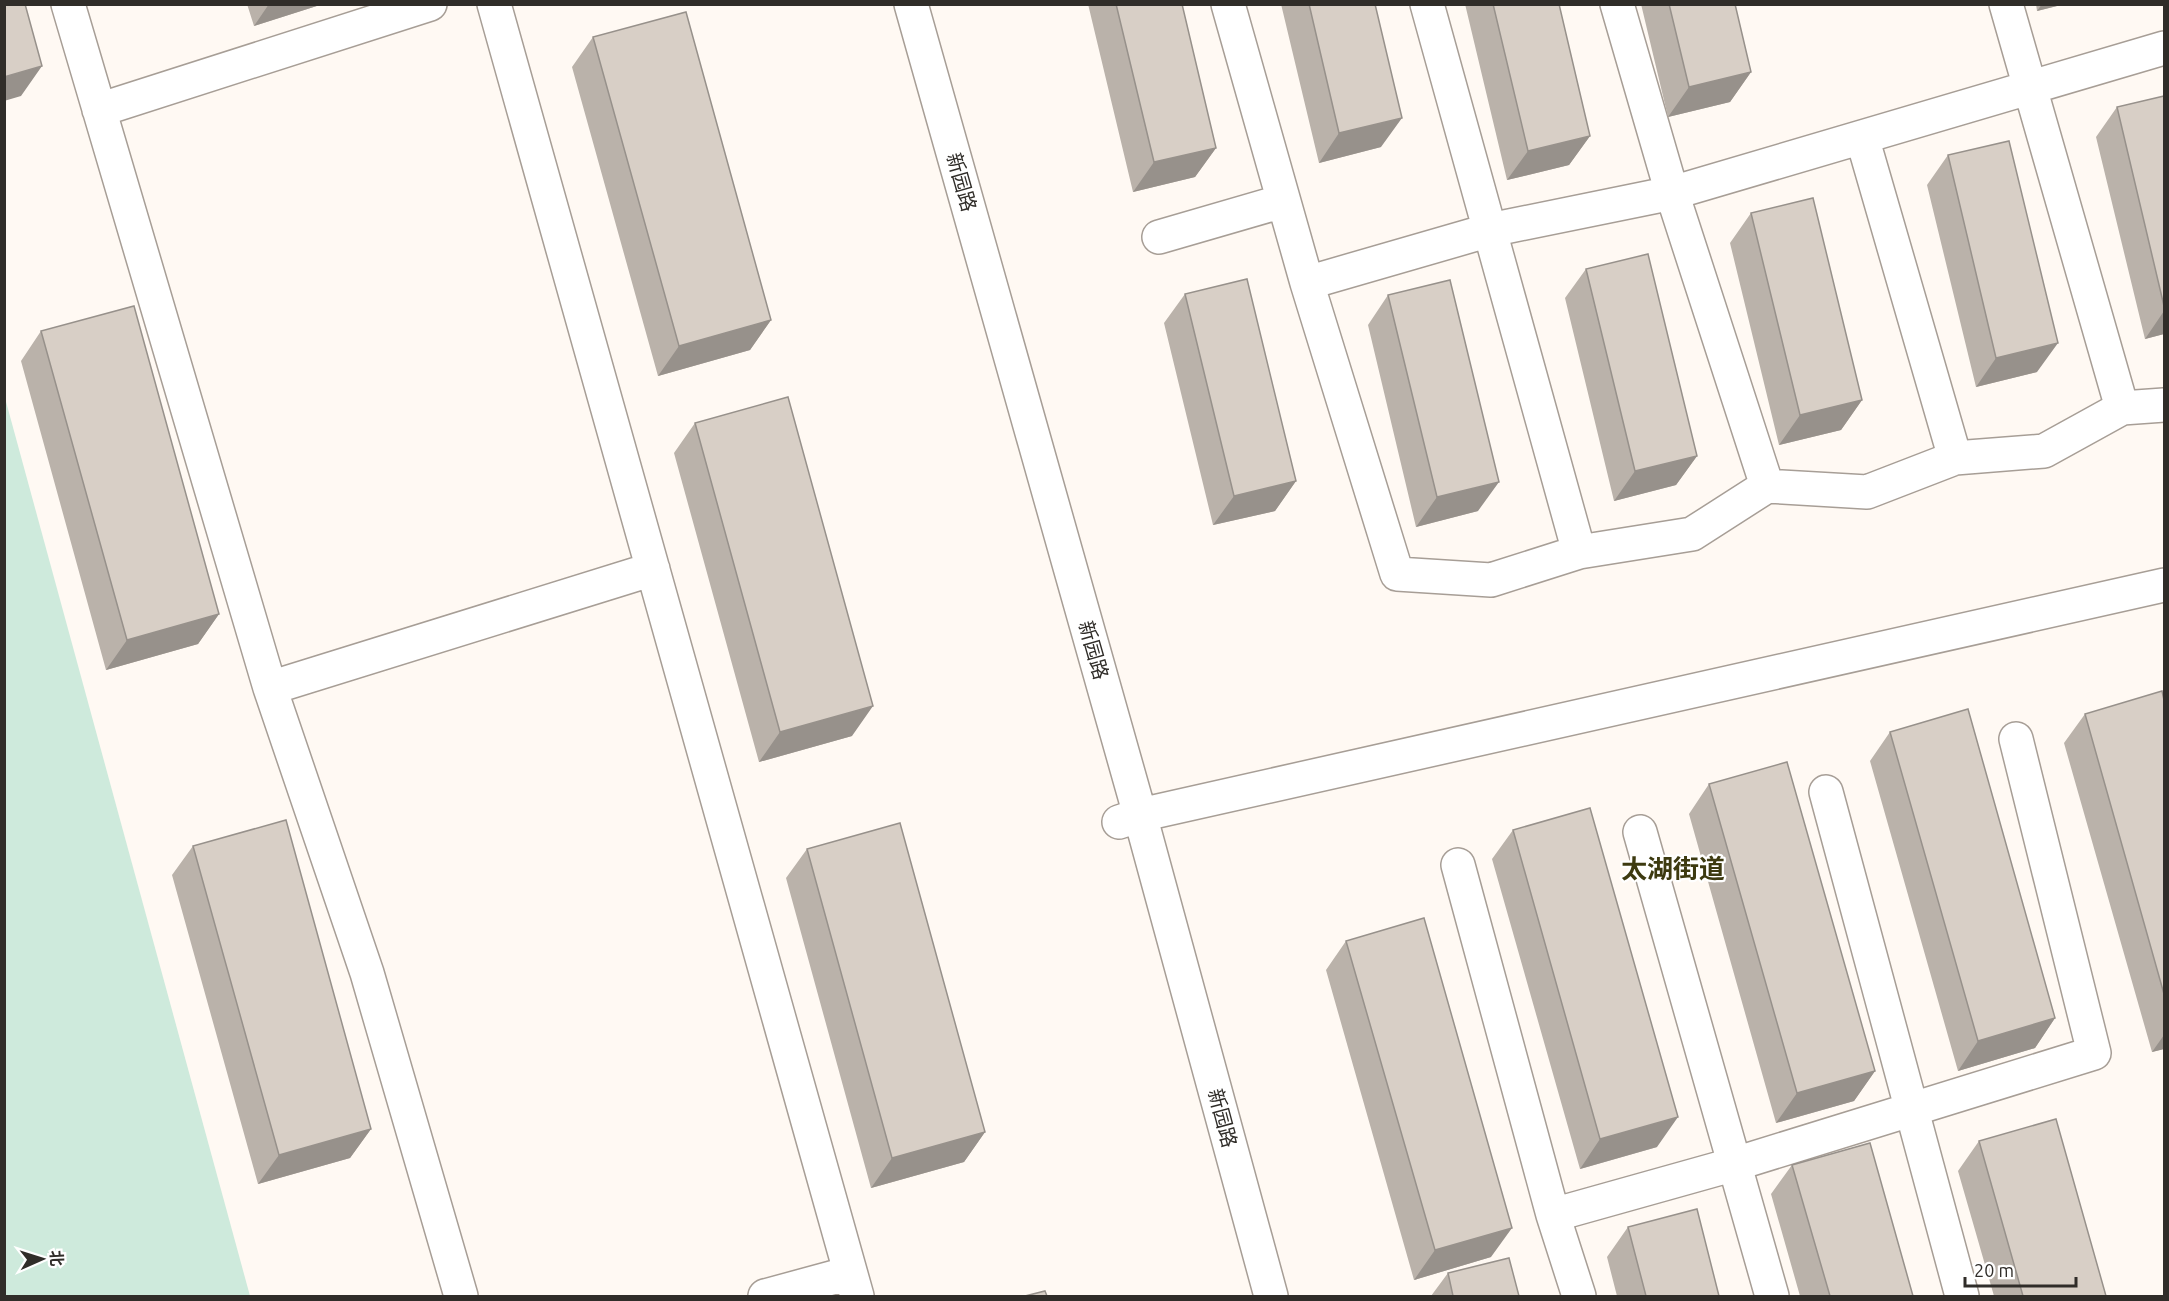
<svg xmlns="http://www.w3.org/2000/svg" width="2169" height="1301" font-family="Ubuntu,'Noto Sans SC',sans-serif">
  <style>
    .green { fill: #ceeadc }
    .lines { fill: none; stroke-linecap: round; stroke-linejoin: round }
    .minor-casing { stroke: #a79e96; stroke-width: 36 }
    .minor { stroke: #fff; stroke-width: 33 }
    .wall { fill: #bab2aa }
    .shaded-wall { fill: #97918b }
    .building { fill: #d8cfc6; stroke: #97918b; stroke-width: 1.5 }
    .labels { text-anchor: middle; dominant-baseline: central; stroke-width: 4.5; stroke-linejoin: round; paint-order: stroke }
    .street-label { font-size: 20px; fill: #302d29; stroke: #fff }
    .district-label { font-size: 26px; font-weight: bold; fill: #3d3a10; stroke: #fff }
  </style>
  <rect width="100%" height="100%" fill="#fff9f3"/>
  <path class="green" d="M 4,398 L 5,398 L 250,1296 L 5,1296 Z"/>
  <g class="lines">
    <defs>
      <path id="minor" d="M 68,4 L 270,688 L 653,569
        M 494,4 L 857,1296
        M 911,4 L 1140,815 L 1271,1296
        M 1228,4 L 1307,283 L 1397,574 L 1491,580 L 1579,552 L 1692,534 L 1767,486 L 1867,492 L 1955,458 L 2044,451 L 2122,408 L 2164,405
        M 1427,4 L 1579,552
        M 1617,4 L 1672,193 L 1767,486
        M 2006,4 L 2122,408
        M 99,110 L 430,4
        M 1862,137 L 1955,458
        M 1159,237 L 1283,201
        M 1307,283 L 1490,230 L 1672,193 L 2164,48
        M 270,688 L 367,973 L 461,1296
        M 1826,792 L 1962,1296
        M 1119,822 L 1140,815 L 2164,585
        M 1640,832 L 1772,1296
        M 1458,865 L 1553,1215 L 1579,1296
        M 1553,1215 L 1735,1164 L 2094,1053 L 2016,739
        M 765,1296 L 850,1273"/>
    </defs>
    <use href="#minor" class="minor-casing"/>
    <use href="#minor" class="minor"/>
  </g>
  <path class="wall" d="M 247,4 L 323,4 L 254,26 Z
    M 1088,4 L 1182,4 L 1216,148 L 1195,177 L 1133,192 Z
    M 1281,4 L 1375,4 L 1381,147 L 1319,163 Z
    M 1465,4 L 1559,4 L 1590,136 L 1569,165 L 1507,180 Z
    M 1641,4 L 1735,4 L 1751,72 L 1730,102 L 1668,117 Z
    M 2036,4 L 2065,4 L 2037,11 Z
    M 593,37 L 771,320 L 750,350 L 658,376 L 572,67 Z
    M 2164,96 L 2164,334 L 2145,339 L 2096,137 L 2117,107 Z
    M 1948,155 L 2037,372 L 1976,387 L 1927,185 Z
    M 1751,213 L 1862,400 L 1841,430 L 1779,445 L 1730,243 Z
    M 1586,269 L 1697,456 L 1676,485 L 1614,501 L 1565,298 Z
    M 1185,294 L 1296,481 L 1275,511 L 1213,525 L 1164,323 Z
    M 1388,295 L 1478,511 L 1416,527 L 1368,325 Z
    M 41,331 L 219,614 L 198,644 L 106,670 L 21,361 Z
    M 695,423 L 852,736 L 759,762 L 674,453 Z
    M 2164,700 L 2164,1049 L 2152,1052 L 2064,743 L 2085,714 Z
    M 1890,732 L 2055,1018 L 2035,1048 L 1958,1071 L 1870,761 Z
    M 1709,784 L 1875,1071 L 1854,1101 L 1776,1123 L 1689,814 Z
    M 1513,830 L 1657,1147 L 1580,1169 L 1492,859 Z
    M 193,846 L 371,1129 L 350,1158 L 258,1184 L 172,875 Z
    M 807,849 L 985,1132 L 964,1162 L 871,1188 L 786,878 Z
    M 1346,941 L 1491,1257 L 1414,1280 L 1326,970 Z
    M 1979,1141 L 2106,1296 L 1994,1296 L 1958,1171 Z
    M 1792,1165 L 1913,1296 L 1800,1296 L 1771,1194 Z
    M 1628,1227 L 1719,1296 L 1617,1296 L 1607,1257 Z
    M 1448,1273 L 1519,1296 L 1431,1296 Z"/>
  <path class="shaded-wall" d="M 269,4 L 323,4 L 254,26 Z
    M 2042,4 L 2065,4 L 2037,11 Z
    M 42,66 L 21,96 L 4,101 L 4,77 Z
    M 1751,72 L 1730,102 L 1668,117 L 1689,87 Z
    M 1402,118 L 1381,147 L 1319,163 L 1339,133 Z
    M 1590,136 L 1569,165 L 1507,180 L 1528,151 Z
    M 1216,148 L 1195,177 L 1133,192 L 1154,162 Z
    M 2164,311 L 2164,334 L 2145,339 Z
    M 771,320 L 750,350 L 658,376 L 679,346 Z
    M 2058,343 L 2037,372 L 1976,387 L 1996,358 Z
    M 1862,400 L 1841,430 L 1779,445 L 1800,415 Z
    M 1697,456 L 1676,485 L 1614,501 L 1635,471 Z
    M 1296,481 L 1275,511 L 1213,525 L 1234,496 Z
    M 1499,482 L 1478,511 L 1416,527 L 1437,497 Z
    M 219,614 L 198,644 L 106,670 L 127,640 Z
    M 873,706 L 852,736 L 759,762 L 780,732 Z
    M 2055,1018 L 2035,1048 L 1958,1071 L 1978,1041 Z
    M 2164,1035 L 2164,1049 L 2152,1052 Z
    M 1875,1071 L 1854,1101 L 1776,1123 L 1797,1093 Z
    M 1678,1117 L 1657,1147 L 1580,1169 L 1600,1139 Z
    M 371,1129 L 350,1158 L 258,1184 L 279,1155 Z
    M 985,1132 L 964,1162 L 871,1188 L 892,1158 Z
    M 1512,1228 L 1491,1257 L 1414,1280 L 1435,1250 Z"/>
  <path class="building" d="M 4,4 L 25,4 L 42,66 L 4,77 Z
    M 1116,4 L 1182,4 L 1216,148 L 1154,162 Z
    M 1309,4 L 1375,4 L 1402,118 L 1339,133 Z
    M 1493,4 L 1559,4 L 1590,136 L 1528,151 Z
    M 1669,4 L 1735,4 L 1751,72 L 1689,87 Z
    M 686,12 L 771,320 L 679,346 L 593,37 Z
    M 2164,96 L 2164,306 L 2117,107 Z
    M 2009,141 L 2058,343 L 1996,358 L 1948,155 Z
    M 1813,198 L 1862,400 L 1800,415 L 1751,213 Z
    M 1648,254 L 1697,456 L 1635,471 L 1586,269 Z
    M 1247,279 L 1296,481 L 1234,496 L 1185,294 Z
    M 1450,280 L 1499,482 L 1437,497 L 1388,295 Z
    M 134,306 L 219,614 L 127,640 L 41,331 Z
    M 788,397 L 873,706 L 780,732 L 695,423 Z
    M 2162,691 L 2164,700 L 2164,994 L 2085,714 Z
    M 1968,709 L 2055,1018 L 1978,1041 L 1890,732 Z
    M 1787,762 L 1875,1071 L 1797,1093 L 1709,784 Z
    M 1590,808 L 1678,1117 L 1600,1139 L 1513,830 Z
    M 286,820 L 371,1129 L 279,1155 L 193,846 Z
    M 900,823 L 985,1132 L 892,1158 L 807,849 Z
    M 1424,918 L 1512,1228 L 1435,1250 L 1346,941 Z
    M 2056,1119 L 2106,1296 L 2023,1296 L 1979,1141 Z
    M 1870,1143 L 1913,1296 L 1830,1296 L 1792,1165 Z
    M 1697,1209 L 1719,1296 L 1646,1296 L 1628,1227 Z
    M 1509,1258 L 1519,1296 L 1453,1296 L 1448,1273 Z
    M 1045,1291 L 1047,1296 L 1025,1296 Z"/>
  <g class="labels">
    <g class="street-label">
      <text transform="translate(962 182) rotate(74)">新园路</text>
      <text transform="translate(1094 650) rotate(74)">新园路</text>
      <text transform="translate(1223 1118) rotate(75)">新园路</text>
    </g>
    <g class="district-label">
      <text x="1673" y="868">太湖街道</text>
    </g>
  </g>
  <rect width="2169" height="1301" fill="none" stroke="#302d29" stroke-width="12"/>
  <g transform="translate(42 1259) rotate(87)" stroke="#ffffff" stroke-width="4.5" paint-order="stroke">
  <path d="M0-4.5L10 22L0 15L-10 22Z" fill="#302d29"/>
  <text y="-9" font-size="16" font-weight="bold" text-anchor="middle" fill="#302d29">北</text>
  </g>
  <path d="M1965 1277v9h111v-9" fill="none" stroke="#302d29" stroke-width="3"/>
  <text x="1974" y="1277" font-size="18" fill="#302d29" stroke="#ffffff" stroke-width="4.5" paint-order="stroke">20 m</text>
</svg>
